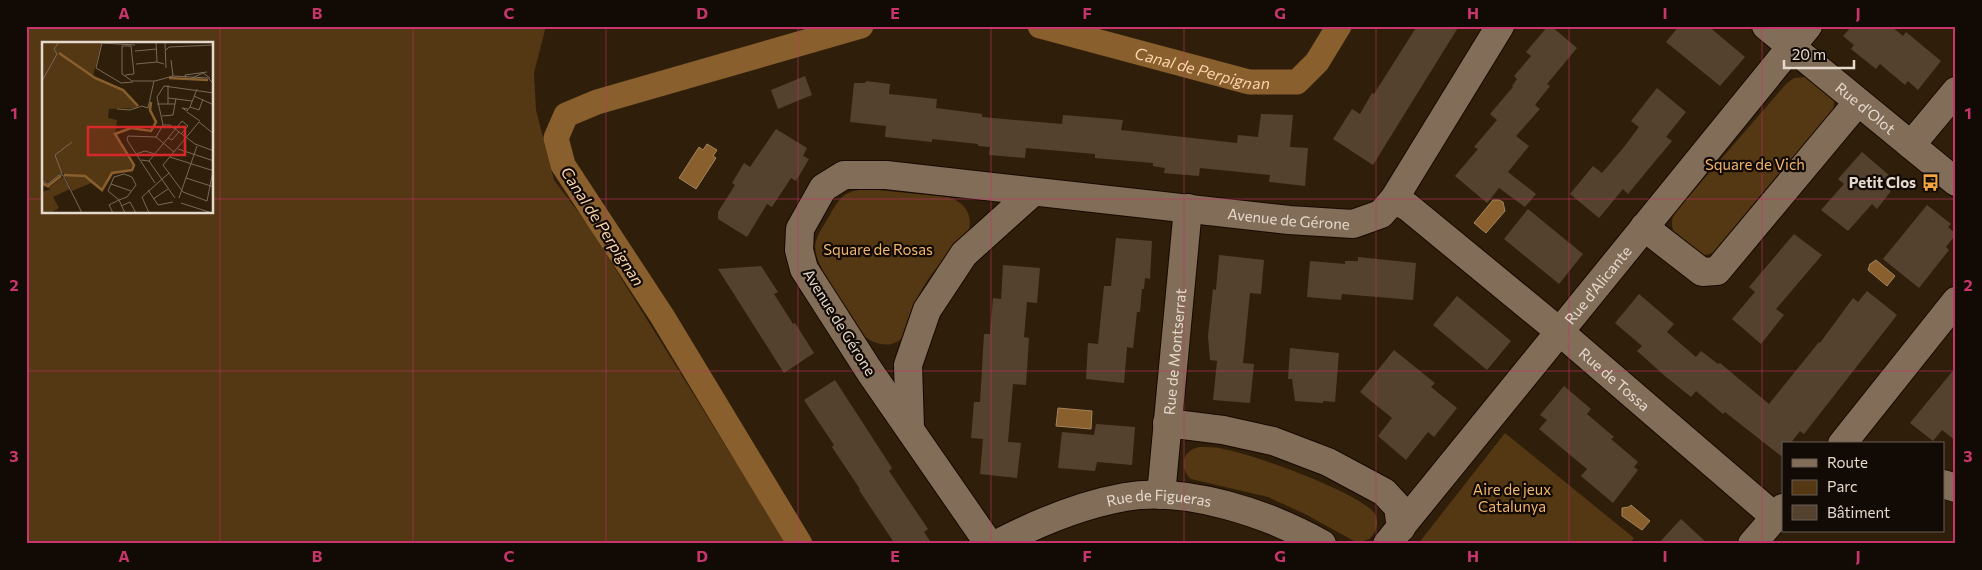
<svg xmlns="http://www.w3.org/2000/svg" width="1982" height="570" font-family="Commissioner,sans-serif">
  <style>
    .green { fill: #543713; fill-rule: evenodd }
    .water { fill: #885f2d; stroke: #a4845d }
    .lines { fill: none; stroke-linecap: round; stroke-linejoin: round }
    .canal { stroke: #885f2d; stroke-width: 25 }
    .building { fill: #55422e }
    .minor-casing { stroke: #170800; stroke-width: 30 }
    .minor { stroke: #826e58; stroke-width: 28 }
    .grid { fill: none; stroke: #c7356c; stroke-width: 1; stroke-opacity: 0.55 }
    .labels { text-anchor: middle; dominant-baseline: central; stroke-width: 4.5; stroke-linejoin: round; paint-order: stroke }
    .street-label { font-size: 15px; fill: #e5d9cd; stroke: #120a04 }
    .park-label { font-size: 15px; fill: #f2b56c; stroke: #120a04 }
    .poi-label { font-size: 15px; font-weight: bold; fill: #e5d9cd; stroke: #120a04; text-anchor: end }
    .water-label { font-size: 16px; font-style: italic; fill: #fad4ab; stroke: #120a04 }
    .inset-river { fill: none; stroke: #885f2d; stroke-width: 2.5 }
    .inset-road { fill: none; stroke: #786958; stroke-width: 1 }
    .view { fill: #d62828; fill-opacity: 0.15; stroke: #d62828; stroke-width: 2.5 }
    .inset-edge { fill: none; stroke: #e5d9cd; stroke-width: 2.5 }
    .neatline { fill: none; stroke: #c7356c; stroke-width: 2 }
    .grid-label { font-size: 16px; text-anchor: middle; font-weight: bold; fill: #c7356c }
  </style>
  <rect width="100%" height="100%" fill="#2f1f0a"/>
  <path class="green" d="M 26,26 L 546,26 L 534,73 L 536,110 L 554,180 L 588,225 L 787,544 L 26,544 ZM 44,44 L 212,44 L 212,212 L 44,212 Z
    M 1805,77 L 1812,79 L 1834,96 L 1833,117 L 1716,251 C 1713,252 1709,255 1705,255 C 1690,255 1671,238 1672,222 C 1672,218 1674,214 1676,211 L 1786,84 L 1794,78 Z
    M 867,189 L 948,197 C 962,201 973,212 969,229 C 965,240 951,250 944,259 C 938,266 932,273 927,281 C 916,297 911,316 905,335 C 894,349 877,346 864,336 C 852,317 809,262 816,241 C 819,231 826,222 831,213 C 841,195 846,191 867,189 Z
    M 1505,433 L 1634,538 L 1629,544 L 1418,544 Z
    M 1200,447 C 1208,447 1216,447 1223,449 C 1250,453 1361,493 1375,514 C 1379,521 1377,530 1372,536 C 1367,542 1361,541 1354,541 L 1305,514 L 1268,497 L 1191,479 C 1178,467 1183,449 1200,447 Z"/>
  <path class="water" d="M 707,144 L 717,150 L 713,156 L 716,158 L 696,189 L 679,178 L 699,147 L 703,150 Z
    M 1493,200 L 1499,200 L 1503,202 L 1505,211 L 1486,233 L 1474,223 Z
    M 1876,260 L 1895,276 L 1887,286 L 1868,270 L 1870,264 Z
    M 1058,408 L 1092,411 L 1091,429 L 1056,426 Z
    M 1631,505 L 1650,521 L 1642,530 L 1622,516 L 1622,508 L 1629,507 Z"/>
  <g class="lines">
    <g class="canal">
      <path id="s1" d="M 1040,26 L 1249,82 L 1297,82 L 1317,62 L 1339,26"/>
      <path d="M 800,544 L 662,316 L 563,165 L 556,138 L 566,115 L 597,102 L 861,26"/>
    </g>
  </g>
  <path class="building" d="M 1417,26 L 1459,26 L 1373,165 L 1333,139 L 1352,109 L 1360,114 L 1372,93 L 1374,94 Z
    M 1548,26 L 1551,26 L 1577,48 L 1547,84 L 1550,86 L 1535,105 L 1540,109 L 1516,136 L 1529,146 L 1508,172 L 1536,194 L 1525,207 L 1499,188 L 1487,203 L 1455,176 L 1478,149 L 1474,147 L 1497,120 L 1490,114 L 1513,87 L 1512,86 L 1517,79 L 1514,76 L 1531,56 L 1526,52 Z
    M 1679,26 L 1708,26 L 1745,57 L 1720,86 L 1666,42 Z
    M 1852,26 L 1891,26 L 1903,36 L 1906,32 L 1941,61 L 1918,90 L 1908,81 L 1905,85 L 1880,64 L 1876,69 L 1851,49 L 1854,45 L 1843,36 Z
    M 805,76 L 812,95 L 778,109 L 771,90 Z
    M 866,81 L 890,84 L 889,94 L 937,99 L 936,108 L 982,114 L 982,117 L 1062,124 L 1063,115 L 1123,120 L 1121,130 L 1237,143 L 1238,135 L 1258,137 L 1261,114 L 1293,115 L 1290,147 L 1308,148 L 1305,186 L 1269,182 L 1270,175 L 1200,168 L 1199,176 L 1164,173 L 1165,168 L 1153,166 L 1153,163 L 1095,158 L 1095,154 L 1026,148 L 1025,158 L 989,155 L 990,147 L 978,146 L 978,144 L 932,139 L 932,142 L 885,137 L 886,126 L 850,122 L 854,83 L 865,83 Z
    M 1657,88 L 1686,112 L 1666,137 L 1672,141 L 1656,160 L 1628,194 L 1623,189 L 1599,218 L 1570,194 L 1593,166 L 1602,173 L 1624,147 L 1639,127 L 1631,121 Z
    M 776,129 L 807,148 L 803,156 L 809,159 L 796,181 L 791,178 L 772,207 L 767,204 L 747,237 L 718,219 L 718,212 L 735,185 L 732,183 L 744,163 L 750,167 Z
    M 1862,152 L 1890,176 L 1883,184 L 1891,191 L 1877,209 L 1872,204 L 1848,231 L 1821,210 L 1844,184 L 1838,179 Z
    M 1927,205 L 1951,224 L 1948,227 L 1956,234 L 1946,247 L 1949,250 L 1919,288 L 1883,259 Z
    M 1528,209 L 1583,254 L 1559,284 L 1504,239 Z
    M 1794,234 L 1822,255 L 1776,309 L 1784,315 L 1761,344 L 1732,319 L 1755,292 L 1749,287 Z
    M 1116,238 L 1152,241 L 1150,279 L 1145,278 L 1144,289 L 1142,289 L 1140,312 L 1137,312 L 1133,348 L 1127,347 L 1124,383 L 1086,379 L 1088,343 L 1098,344 L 1104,286 L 1111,286 Z
    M 1219,255 L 1264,260 L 1261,294 L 1250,293 L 1243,363 L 1254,364 L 1250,403 L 1213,400 L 1217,361 L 1210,360 L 1208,336 L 1213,289 L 1216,290 Z
    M 1358,257 L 1416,263 L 1413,300 L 1342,294 L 1341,300 L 1307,297 L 1310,261 L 1345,264 L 1345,261 L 1358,261 Z
    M 1003,265 L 1040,268 L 1037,303 L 1027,302 L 1024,337 L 1029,338 L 1026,385 L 1013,384 L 1008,442 L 1021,443 L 1017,478 L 980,474 L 983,439 L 971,438 L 974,402 L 980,402 L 984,334 L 990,334 L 993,298 L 1001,299 Z
    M 761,266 L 778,292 L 774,294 L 793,324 L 795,323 L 814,353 L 784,373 L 718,269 Z
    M 1867,291 L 1897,315 L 1804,434 L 1800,431 L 1790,444 L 1783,444 L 1783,453 L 1781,456 L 1725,412 L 1723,414 L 1696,391 L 1691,397 L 1665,376 L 1637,351 L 1642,346 L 1615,323 L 1639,294 L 1674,324 L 1667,332 L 1696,357 L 1701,351 L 1718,364 L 1720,363 L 1769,404 L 1819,342 L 1820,343 L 1853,298 L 1858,302 Z
    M 1457,296 L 1511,341 L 1487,370 L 1433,325 Z
    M 1290,348 L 1339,353 L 1335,402 L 1323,401 L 1323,403 L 1295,401 L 1292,379 L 1288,379 Z
    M 1394,350 L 1435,383 L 1431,387 L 1457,408 L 1434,437 L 1428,432 L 1406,460 L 1378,436 L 1392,418 L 1360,392 Z
    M 1956,367 L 1956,441 L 1942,430 L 1933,441 L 1910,423 Z
    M 835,380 L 892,468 L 889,471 L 928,529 L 924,532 L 932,544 L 895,544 L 859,490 L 860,489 L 832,447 L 834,445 L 804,400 Z
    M 1564,386 L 1591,409 L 1587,414 L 1614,437 L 1611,439 L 1638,462 L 1634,467 L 1638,470 L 1613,503 L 1581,476 L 1587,469 L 1539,429 L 1547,420 L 1540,415 Z
    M 1096,424 L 1135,427 L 1132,465 L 1097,462 L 1095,471 L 1058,468 L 1062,432 L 1094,435 Z
    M 1681,519 L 1708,544 L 1658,544 Z"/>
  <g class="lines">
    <defs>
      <g id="minor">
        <path id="s2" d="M 1766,26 L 1956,182"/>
        <path d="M 1911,145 L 1956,91"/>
        <path id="s3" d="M 1394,199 L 1408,207 L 1560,332 L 1775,517"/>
        <path d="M 1644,227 L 1702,272 L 1717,271 L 1858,102"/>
        <path d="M 1167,423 L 1223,430 L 1273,441 L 1328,462 L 1384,492 L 1398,507 L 1401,528"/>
        <path d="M 910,428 L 908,365 L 927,310 L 964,254 L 1033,192"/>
        <path d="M 1842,444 L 1956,301"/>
        <path d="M 1943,484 L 1956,488"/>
        <path id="s4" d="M 1161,495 L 1188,208"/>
        <path id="s5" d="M 989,544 L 870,372 L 804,269 L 799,250 L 800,229 L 823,188 L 844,175 L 886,175 L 1289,220 L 1353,224 L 1381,214 L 1394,199 L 1500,26"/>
        <path id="s6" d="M 997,544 C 1037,523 1080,505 1125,497 C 1186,486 1269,514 1322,544"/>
        <path id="s7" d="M 1387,544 L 1808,26"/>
        <path d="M 1752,544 L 1783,508"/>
      </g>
    </defs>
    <use href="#minor" class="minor-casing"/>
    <use href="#minor" class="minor"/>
  </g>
  <path class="grid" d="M 220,26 L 220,544M 413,26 L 413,544M 606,26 L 606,544M 798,26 L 798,544M 991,26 L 991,544M 1184,26 L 1184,544M 1376,26 L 1376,544M 1569,26 L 1569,544M 1762,26 L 1762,544M 26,199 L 44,199M 212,199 L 1956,199M 26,371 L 1956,371"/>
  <defs>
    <symbol id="bus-bare" viewBox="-9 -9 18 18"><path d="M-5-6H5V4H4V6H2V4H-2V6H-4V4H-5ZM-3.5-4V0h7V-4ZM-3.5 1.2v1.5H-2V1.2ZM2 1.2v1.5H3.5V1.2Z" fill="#f2a541" stroke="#120a04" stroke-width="2.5" paint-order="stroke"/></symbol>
  </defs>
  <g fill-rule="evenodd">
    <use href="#bus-bare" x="1918" y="170" width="25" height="25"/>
  </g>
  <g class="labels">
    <g class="street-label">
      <text stroke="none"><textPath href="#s2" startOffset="129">Rue d'Olot</textPath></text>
      <text stroke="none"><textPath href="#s5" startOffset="891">Avenue de Gérone</textPath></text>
      <text stroke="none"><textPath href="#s7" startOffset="334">Rue d'Alicante</textPath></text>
      <text transform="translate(840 322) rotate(58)">Avenue de Gérone</text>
      <text stroke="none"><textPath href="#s4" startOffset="144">Rue de Montserrat</textPath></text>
      <text stroke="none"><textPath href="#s3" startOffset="285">Rue de Tossa</textPath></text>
      <text stroke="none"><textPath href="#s6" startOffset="171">Rue de Figueras</textPath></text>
    </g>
    <g class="park-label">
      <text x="1755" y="164">Square de Vich</text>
      <text x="878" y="249">Square de Rosas</text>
      <text x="1512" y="489">Aire de jeux<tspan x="1512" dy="17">Catalunya</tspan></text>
    </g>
    <g class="poi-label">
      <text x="1916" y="182">Petit Clos</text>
    </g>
    <g class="water-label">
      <text stroke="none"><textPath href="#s1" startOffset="168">Canal de Perpignan</textPath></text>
      <text transform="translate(603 226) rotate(57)">Canal de Perpignan</text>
    </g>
  </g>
  <g transform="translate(42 42)">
    <rect width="171" height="171" fill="#2f1f0a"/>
    <path d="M 0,0 L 60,0 L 51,34 L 83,48 L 97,66 L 67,67 L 66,76 L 75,78 L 73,94 L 91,124 L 86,128 L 69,131 L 59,147 L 49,141 L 30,149 L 21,131 L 7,141 L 0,138 ZM 21,135 L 28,147 L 11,155 L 17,166 L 9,171 L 0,171 L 0,150 L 9,147 L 0,144 L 0,139 L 9,144 Z" fill="#543713"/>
    <path class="inset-river" d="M 17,11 L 53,36 L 81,48 L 96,64M 127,36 L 166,38M 22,133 L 43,134 L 60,148 L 70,131 L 90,128 L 92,123 L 73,92 L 89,86 L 109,89 L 114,80 L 108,68 L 109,60M 0,141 L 6,144 L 19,134"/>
    <path class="inset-road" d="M 114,0 L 115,20 L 122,22M 123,0 L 124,26M 124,8 L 127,5 L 172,3M 93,9 L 115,7M 129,18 L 131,34M 94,22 L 115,20M 83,33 L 92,32 L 89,4 L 80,4 L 80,32 L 90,39 L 113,39 L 131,34 L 166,36 L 172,42M 144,37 L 143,33 L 165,30M 148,37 L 161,31 L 168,36M 0,39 L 15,12 L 12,7 L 17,0M 91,40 L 79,41 L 54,26 L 60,1 L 93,3M 152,54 L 172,63M 126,56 L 150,59M 115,62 L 133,62M 126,62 L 126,43M 148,65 L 157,68 L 161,57M 75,67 L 88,68 L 100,64 L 106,66 L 112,39M 146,67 L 140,66 L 145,69 L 148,65 L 155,47M 145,70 L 158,79M 120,74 L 131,73 L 134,56M 121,83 L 128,83 L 153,102 L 172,109M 139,92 L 146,84 L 140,79M 114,95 L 132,110M 126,96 L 130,98 L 137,90M 136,107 L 172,119M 94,112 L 103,109 L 113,112M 128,115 L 172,129M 99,118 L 107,119 L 133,156M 107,119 L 140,79M 171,129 L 165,159 L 141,150 L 121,123 L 157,80 L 172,92M 20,132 L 13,113 L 30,100M 82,132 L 90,135 L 94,143 L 85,155 L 77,158 L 66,149 L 72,135 ZM 17,133 L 21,133 L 40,171M 144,136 L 172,145M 0,138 L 6,142 L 17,133M 113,141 L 85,98 L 86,94 L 114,95 L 121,83 L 115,55 L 122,44 L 172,51M 69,142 L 89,149M 106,148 L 116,163 L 131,160M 137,156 L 155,104M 111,157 L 126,147M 139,161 L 170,171M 79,164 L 88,160 L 94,171M 71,171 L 67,163 L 77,158 L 83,171M 107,171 L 100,155 L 127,131"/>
    <path class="view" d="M 46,85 L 143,85 L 143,113 L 46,113 Z"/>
    <rect width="171" height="171" class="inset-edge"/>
  </g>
  <rect width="1982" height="570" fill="none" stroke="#120a04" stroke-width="55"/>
  <rect x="1782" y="442" width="162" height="90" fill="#120a04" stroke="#665d54"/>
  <rect x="1792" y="459" width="25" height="8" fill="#826e58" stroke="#665d54"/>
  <text x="1827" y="468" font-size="15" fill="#e5d9cd">Route</text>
  <rect x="1792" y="480" width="25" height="15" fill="#543713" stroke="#665d54"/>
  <text x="1827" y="492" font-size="15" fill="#e5d9cd">Parc</text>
  <rect x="1792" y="505" width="25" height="15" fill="#55422e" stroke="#665d54"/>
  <text x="1827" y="518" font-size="15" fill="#e5d9cd">Bâtiment</text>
  <path d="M1784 60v8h70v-8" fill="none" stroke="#e5d9cd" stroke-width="2.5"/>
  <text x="1792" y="60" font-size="15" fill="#e5d9cd" stroke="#120a04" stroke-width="4" paint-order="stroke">20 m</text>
  <rect x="28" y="28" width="1926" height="514" class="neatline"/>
  <g class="grid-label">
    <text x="124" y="19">A</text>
    <text x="317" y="19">B</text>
    <text x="509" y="19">C</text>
    <text x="702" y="19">D</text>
    <text x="895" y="19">E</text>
    <text x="1087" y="19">F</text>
    <text x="1280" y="19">G</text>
    <text x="1473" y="19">H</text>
    <text x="1665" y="19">I</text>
    <text x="1858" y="19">J</text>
    <text x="14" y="119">1</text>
    <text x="1968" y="119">1</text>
    <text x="14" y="291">2</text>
    <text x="1968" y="291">2</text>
    <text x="14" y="462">3</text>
    <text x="1968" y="462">3</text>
    <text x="124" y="562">A</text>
    <text x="317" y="562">B</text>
    <text x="509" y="562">C</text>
    <text x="702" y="562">D</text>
    <text x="895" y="562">E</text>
    <text x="1087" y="562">F</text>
    <text x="1280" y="562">G</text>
    <text x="1473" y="562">H</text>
    <text x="1665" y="562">I</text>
    <text x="1858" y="562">J</text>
  </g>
</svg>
